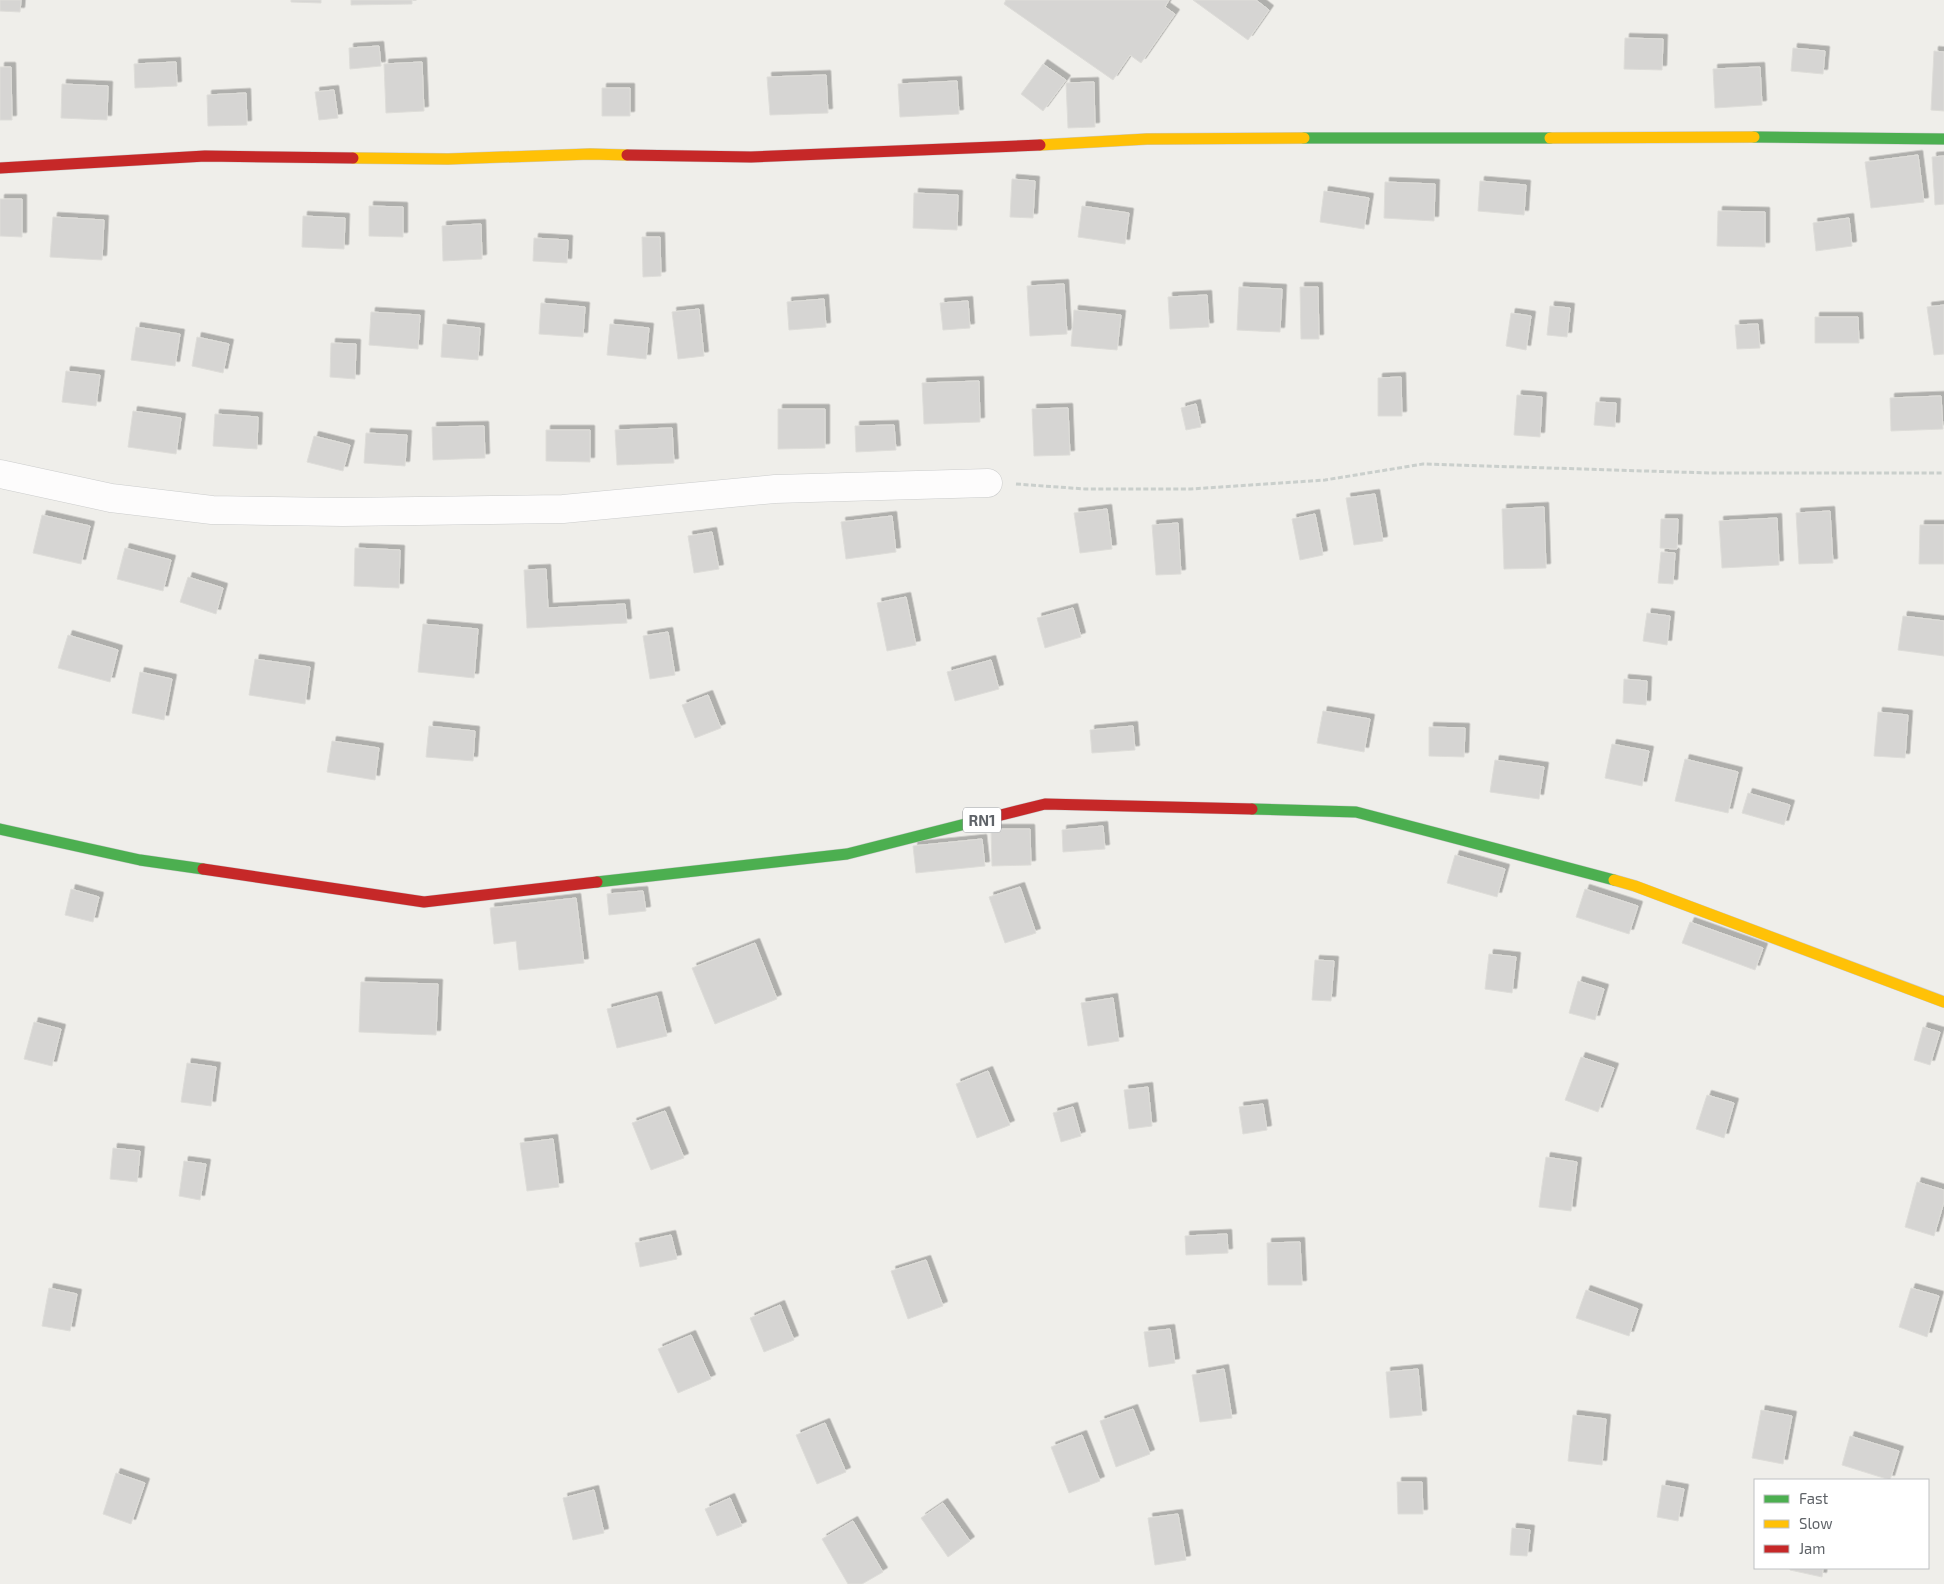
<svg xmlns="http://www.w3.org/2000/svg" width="1944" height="1584" font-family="'Exo 2',sans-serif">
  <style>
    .building { fill: #d6d5d3; stroke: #deddd9; filter: url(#shadow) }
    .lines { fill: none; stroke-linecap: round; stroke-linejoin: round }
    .street-casing { stroke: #cbcccc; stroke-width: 29 }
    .fast-casing { stroke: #cacacb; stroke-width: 12 }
    .slow-casing { stroke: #cacacb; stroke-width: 12 }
    .jam-casing { stroke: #cacacb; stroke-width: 12 }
    .path { stroke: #cacfcc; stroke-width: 3; stroke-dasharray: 5 2.5; stroke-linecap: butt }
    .street { stroke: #fdfcfc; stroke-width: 28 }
    .fast { stroke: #4caf50; stroke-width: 11 }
    .slow { stroke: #ffc107; stroke-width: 11 }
    .jam { stroke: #c62828; stroke-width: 11 }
    .labels { text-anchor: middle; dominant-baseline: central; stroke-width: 5; stroke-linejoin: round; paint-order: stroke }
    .shield { fill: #fff; stroke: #8f9295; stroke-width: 1 }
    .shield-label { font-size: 15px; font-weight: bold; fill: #5f6368 }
  </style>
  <defs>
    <filter id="shadow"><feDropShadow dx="4.5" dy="-4.5" stdDeviation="0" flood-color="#0004"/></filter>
  </defs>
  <rect width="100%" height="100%" fill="#efeeea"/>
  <path class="building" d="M 0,0 L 21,0 L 20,12 L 0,11 Z
    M 291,0 L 321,0 L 321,3 L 291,2 Z
    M 351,0 L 412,0 L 412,4 L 351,5 Z
    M 1006,0 L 1169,0 L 1165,7 L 1175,14 L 1141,63 L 1130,55 L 1113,80 L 1004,4 Z
    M 1193,0 L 1256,0 L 1269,10 L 1248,40 Z
    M 1625,38 L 1663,39 L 1662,70 L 1624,69 Z
    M 379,46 L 381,66 L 350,69 L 349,48 Z
    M 1793,48 L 1825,51 L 1823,74 L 1791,71 Z
    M 1934,51 L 1944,52 L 1944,111 L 1931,110 Z
    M 176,62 L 177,86 L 135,88 L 134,64 Z
    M 422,62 L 424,111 L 386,113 L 384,64 Z
    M 1043,64 L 1066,80 L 1043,111 L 1021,94 Z
    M 0,67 L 11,67 L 12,120 L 0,120 Z
    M 1760,67 L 1762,105 L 1715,108 L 1713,69 Z
    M 826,75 L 828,113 L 770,115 L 767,77 Z
    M 957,81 L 959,114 L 900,117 L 898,84 Z
    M 1094,82 L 1095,127 L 1068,128 L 1066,83 Z
    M 62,84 L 108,86 L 107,120 L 61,118 Z
    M 602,88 L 630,88 L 630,116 L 602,116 Z
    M 334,90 L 338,118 L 319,120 L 315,92 Z
    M 246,93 L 247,125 L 208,126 L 207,95 Z
    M 1918,155 L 1924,202 L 1871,208 L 1865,162 Z
    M 1944,156 L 1944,204 L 1935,205 L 1932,157 Z
    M 1012,179 L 1035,181 L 1033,218 L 1010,217 Z
    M 1480,181 L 1526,185 L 1524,215 L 1478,211 Z
    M 1385,182 L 1435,184 L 1434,221 L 1384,218 Z
    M 1324,191 L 1369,198 L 1364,229 L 1320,222 Z
    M 914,193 L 958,195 L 957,230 L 913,228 Z
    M 0,199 L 22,199 L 22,237 L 0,236 Z
    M 369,206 L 403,207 L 403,237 L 369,236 Z
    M 1082,206 L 1129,213 L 1125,244 L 1078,237 Z
    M 1718,211 L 1765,212 L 1765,247 L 1717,246 Z
    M 303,216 L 345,218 L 344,249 L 302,247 Z
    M 53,217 L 104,220 L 102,260 L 50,257 Z
    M 1849,218 L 1852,246 L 1816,251 L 1813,223 Z
    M 481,224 L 482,259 L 443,261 L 442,226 Z
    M 642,237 L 660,237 L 661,276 L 643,277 Z
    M 534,238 L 568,240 L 567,263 L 533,261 Z
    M 1064,284 L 1067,334 L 1030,336 L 1027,286 Z
    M 1239,287 L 1282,289 L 1280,332 L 1237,330 Z
    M 1300,287 L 1318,287 L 1319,339 L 1301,339 Z
    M 1207,295 L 1209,327 L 1170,329 L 1168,297 Z
    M 824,299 L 826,327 L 789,330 L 787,302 Z
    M 968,301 L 970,328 L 943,330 L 940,303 Z
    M 541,303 L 585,307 L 583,337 L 539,334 Z
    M 1944,305 L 1944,354 L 1934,355 L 1927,307 Z
    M 1550,306 L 1570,308 L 1567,337 L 1547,335 Z
    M 699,309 L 704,356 L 678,359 L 672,312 Z
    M 1074,310 L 1121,315 L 1117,350 L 1071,346 Z
    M 371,312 L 420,315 L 418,349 L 369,345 Z
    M 1511,313 L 1531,316 L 1526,350 L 1506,346 Z
    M 1815,317 L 1858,317 L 1859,343 L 1815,343 Z
    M 443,324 L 480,328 L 478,360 L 441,357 Z
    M 610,324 L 649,328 L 646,359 L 607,355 Z
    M 1758,324 L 1760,348 L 1737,349 L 1735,325 Z
    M 136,327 L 180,334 L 175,366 L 131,360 Z
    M 197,337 L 229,344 L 223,373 L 192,366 Z
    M 331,343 L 356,344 L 355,379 L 330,377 Z
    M 66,371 L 100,375 L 96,406 L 62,402 Z
    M 1401,377 L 1402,416 L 1378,416 L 1378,378 Z
    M 979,381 L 980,422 L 924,424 L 922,383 Z
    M 1517,395 L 1542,397 L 1540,437 L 1514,435 Z
    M 1941,396 L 1943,429 L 1891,431 L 1890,398 Z
    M 1596,402 L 1616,403 L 1615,427 L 1594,425 Z
    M 1196,404 L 1201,427 L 1186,430 L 1181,408 Z
    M 1068,408 L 1070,455 L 1034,456 L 1032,409 Z
    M 778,409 L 825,409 L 825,448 L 778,449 Z
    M 133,411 L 181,418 L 176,454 L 128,447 Z
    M 215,414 L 258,417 L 257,449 L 213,446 Z
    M 894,425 L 896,450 L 856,452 L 855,426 Z
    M 484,426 L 485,458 L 433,460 L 432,427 Z
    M 672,428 L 674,463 L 617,465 L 615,430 Z
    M 546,430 L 590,430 L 590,462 L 546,461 Z
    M 366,433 L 407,435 L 405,466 L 364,463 Z
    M 314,436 L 350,445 L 343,471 L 307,462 Z
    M 1375,494 L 1383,541 L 1354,545 L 1346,498 Z
    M 1544,507 L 1546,568 L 1504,569 L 1502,509 Z
    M 1107,509 L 1112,549 L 1080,553 L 1074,513 Z
    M 1830,511 L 1833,563 L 1799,564 L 1796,513 Z
    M 1315,514 L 1323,555 L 1300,560 L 1292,519 Z
    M 42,515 L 90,526 L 81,564 L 33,553 Z
    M 892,516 L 896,552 L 846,559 L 841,522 Z
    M 1777,518 L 1779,565 L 1722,568 L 1719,521 Z
    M 1661,519 L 1678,519 L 1677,549 L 1660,548 Z
    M 1178,523 L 1181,574 L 1156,575 L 1152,525 Z
    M 1920,525 L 1944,525 L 1944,564 L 1919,564 Z
    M 712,532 L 719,569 L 694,573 L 688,536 Z
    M 125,548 L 171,560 L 163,591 L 117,579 Z
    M 355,548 L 400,550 L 399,588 L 354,586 Z
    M 1661,552 L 1675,553 L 1673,584 L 1658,583 Z
    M 546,569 L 548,608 L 625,604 L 627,623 L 527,628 L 524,570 Z
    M 188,577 L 223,588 L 216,614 L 180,602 Z
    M 906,597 L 916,645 L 887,651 L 877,603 Z
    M 1073,608 L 1081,637 L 1045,648 L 1037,618 Z
    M 1647,613 L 1670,616 L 1667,645 L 1643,641 Z
    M 1903,616 L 1944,621 L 1944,656 L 1898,650 Z
    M 423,624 L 478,629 L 474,678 L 418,672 Z
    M 668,632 L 675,675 L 650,679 L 643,636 Z
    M 68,635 L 118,650 L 110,682 L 58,668 Z
    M 255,659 L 310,667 L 305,704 L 249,695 Z
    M 991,660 L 999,689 L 955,701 L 947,672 Z
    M 140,672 L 172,679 L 164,720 L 132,713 Z
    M 1624,679 L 1647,681 L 1646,705 L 1623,703 Z
    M 708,695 L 721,728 L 695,738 L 682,705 Z
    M 1323,711 L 1370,719 L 1364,752 L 1317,743 Z
    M 1878,712 L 1908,715 L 1905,758 L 1874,756 Z
    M 429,726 L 475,731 L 473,761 L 426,757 Z
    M 1133,726 L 1135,750 L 1092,753 L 1090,730 Z
    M 1429,727 L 1465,728 L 1464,757 L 1429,756 Z
    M 332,741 L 379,748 L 375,780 L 327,772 Z
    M 1612,744 L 1649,751 L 1642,786 L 1605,778 Z
    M 1685,759 L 1738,772 L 1728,813 L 1675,801 Z
    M 1495,760 L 1544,767 L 1539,799 L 1490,792 Z
    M 1748,793 L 1790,805 L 1784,825 L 1742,813 Z
    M 1103,826 L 1105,849 L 1063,852 L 1062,830 Z
    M 991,829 L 1030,829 L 1031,865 L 992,866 Z
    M 982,839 L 985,866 L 916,873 L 913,846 Z
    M 1455,855 L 1505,869 L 1497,897 L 1447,883 Z
    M 1020,887 L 1036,933 L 1005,943 L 989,897 Z
    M 71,889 L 99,897 L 93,922 L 65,915 Z
    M 1585,889 L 1638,906 L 1629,934 L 1576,917 Z
    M 643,891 L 646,911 L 609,915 L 607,894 Z
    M 576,898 L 584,963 L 519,970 L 516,941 L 494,944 L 490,908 Z
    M 1690,922 L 1763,948 L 1755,970 L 1682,943 Z
    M 755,943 L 777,999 L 715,1024 L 692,968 Z
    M 1489,954 L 1516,957 L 1512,993 L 1485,989 Z
    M 1315,960 L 1334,961 L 1331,1001 L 1312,1000 Z
    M 1578,981 L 1604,989 L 1595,1020 L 1569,1013 Z
    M 361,982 L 438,984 L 436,1035 L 359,1032 Z
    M 657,996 L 667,1036 L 617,1048 L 607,1009 Z
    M 1113,998 L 1119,1041 L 1088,1046 L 1081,1003 Z
    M 34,1022 L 61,1029 L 52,1066 L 24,1059 Z
    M 1923,1027 L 1940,1032 L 1930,1065 L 1914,1060 Z
    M 1581,1057 L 1614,1068 L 1598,1112 L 1565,1100 Z
    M 187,1063 L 216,1067 L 211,1106 L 181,1102 Z
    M 988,1071 L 1010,1125 L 977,1138 L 956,1084 Z
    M 1148,1087 L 1152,1126 L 1129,1129 L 1124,1090 Z
    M 1707,1095 L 1734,1103 L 1724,1138 L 1696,1129 Z
    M 1263,1104 L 1267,1130 L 1243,1134 L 1239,1107 Z
    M 1073,1107 L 1081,1136 L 1061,1142 L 1053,1113 Z
    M 665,1111 L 684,1158 L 651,1170 L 632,1123 Z
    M 553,1139 L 559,1187 L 527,1191 L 520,1143 Z
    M 113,1148 L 140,1151 L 137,1182 L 110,1179 Z
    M 1546,1157 L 1577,1162 L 1571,1211 L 1539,1207 Z
    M 184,1161 L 206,1164 L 200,1200 L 179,1196 Z
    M 1917,1182 L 1944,1190 L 1944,1202 L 1934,1236 L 1905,1227 Z
    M 1227,1234 L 1228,1253 L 1186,1255 L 1185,1236 Z
    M 671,1235 L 677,1259 L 640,1267 L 635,1243 Z
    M 1300,1242 L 1302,1285 L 1268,1285 L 1267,1243 Z
    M 926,1260 L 943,1306 L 908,1319 L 891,1271 Z
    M 49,1288 L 77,1294 L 70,1331 L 42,1326 Z
    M 1911,1288 L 1939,1296 L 1927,1337 L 1899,1327 Z
    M 1586,1290 L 1638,1309 L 1629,1336 L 1576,1318 Z
    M 780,1305 L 794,1340 L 764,1352 L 750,1318 Z
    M 1170,1329 L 1175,1363 L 1149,1367 L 1144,1332 Z
    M 691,1335 L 711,1379 L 678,1393 L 658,1349 Z
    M 1224,1369 L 1232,1418 L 1200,1422 L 1192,1375 Z
    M 1418,1369 L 1422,1415 L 1390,1418 L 1386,1372 Z
    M 1133,1409 L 1150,1454 L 1116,1467 L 1100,1421 Z
    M 1761,1410 L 1792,1416 L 1783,1464 L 1752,1458 Z
    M 1573,1415 L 1606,1419 L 1602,1465 L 1568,1461 Z
    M 825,1423 L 846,1472 L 817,1484 L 796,1435 Z
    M 1082,1435 L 1100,1481 L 1069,1493 L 1051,1447 Z
    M 1850,1436 L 1899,1451 L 1890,1480 L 1842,1465 Z
    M 116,1473 L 145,1483 L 131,1524 L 103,1514 Z
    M 1397,1482 L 1422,1482 L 1423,1514 L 1398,1514 Z
    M 1662,1485 L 1684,1489 L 1678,1521 L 1657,1517 Z
    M 594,1490 L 604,1533 L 573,1540 L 563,1498 Z
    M 730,1498 L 742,1526 L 717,1536 L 705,1509 Z
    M 943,1503 L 970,1541 L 948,1557 L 921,1518 Z
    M 1178,1514 L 1186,1560 L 1155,1565 L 1148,1518 Z
    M 853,1521 L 883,1572 L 862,1584 L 848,1584 L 822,1539 Z
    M 1512,1528 L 1530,1530 L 1527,1556 L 1510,1555 Z
    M 1790,1568 L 1823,1568 L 1822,1577 L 1790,1570 Z"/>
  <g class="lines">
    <defs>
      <path id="street" d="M 0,474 L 111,498 L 212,510 L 343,512 L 563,509 L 775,489 L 988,483"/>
      <path id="fast" d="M 1754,137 L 1944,139
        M 1304,138 L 1550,138
        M 1252,809 L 1356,812 L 1614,880
        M 0,829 L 140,860 L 203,869
        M 597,882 L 847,854 L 985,819"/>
      <path id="slow" d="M 1550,138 L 1754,137
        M 1040,145 L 1147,139 L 1304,138
        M 353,158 L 448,159 L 590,154 L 627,155
        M 1614,880 L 1635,886 L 1944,1002"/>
      <path id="jam" d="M 627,155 L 751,157 L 1040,145
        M 0,168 L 205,156 L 353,158
        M 985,819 L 1045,804 L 1252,809
        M 203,869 L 424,902 L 597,882"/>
    </defs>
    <use href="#street" class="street-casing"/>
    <use href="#fast" class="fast-casing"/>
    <use href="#slow" class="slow-casing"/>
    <use href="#jam" class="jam-casing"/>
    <path class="path" d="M 1016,484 L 1085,489 L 1191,489 L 1325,480 L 1423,464 L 1709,473 L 1944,473"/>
    <use href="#street" class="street"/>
    <use href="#fast" class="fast"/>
    <use href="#slow" class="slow"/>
    <use href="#jam" class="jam"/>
  </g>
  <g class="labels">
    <rect class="shield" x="963" y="807.5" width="38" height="25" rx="4"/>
    <g class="shield-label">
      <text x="982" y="820">RN1</text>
    </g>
  </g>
  <rect x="1754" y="1479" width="175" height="90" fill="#ffffff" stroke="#bfc1c3"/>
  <rect x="1764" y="1495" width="25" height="8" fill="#4caf50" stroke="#bfc1c3"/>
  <text x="1799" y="1504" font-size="15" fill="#5f6368">Fast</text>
  <rect x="1764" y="1520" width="25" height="8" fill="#ffc107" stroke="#bfc1c3"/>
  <text x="1799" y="1529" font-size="15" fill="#5f6368">Slow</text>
  <rect x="1764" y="1545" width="25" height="8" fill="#c62828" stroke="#bfc1c3"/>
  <text x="1799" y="1554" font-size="15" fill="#5f6368">Jam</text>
</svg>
